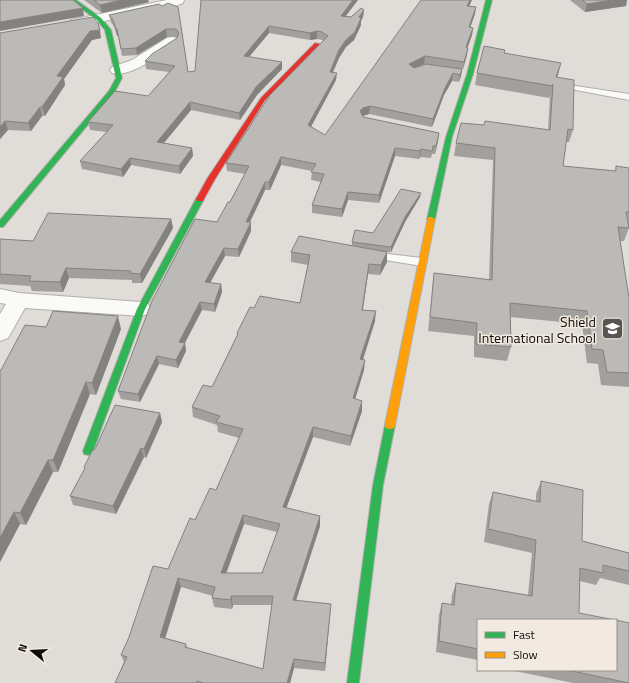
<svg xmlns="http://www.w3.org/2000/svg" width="629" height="683" font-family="'Titillium Web',sans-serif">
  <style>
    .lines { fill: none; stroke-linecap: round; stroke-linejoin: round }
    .lane-casing { stroke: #b2afab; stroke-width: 2 }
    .street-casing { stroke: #b2afab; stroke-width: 2 }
    .fast-casing { stroke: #b2afab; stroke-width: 2 }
    .slow-casing { stroke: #b2afab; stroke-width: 2 }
    .jam-casing { stroke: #b2afab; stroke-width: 2 }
    .lane { fill: #fafaf9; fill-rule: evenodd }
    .street { fill: #fafaf9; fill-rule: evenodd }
    .fast { fill: #30b455; fill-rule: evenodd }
    .slow { fill: #ff9f0a; fill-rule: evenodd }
    .jam { fill: #e5322d; fill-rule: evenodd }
    .wall { fill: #a2a09d; fill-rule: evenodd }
    .shaded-wall { fill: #84827f }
    .building { fill: #bcbab6; stroke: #84827f; fill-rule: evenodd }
    .labels { text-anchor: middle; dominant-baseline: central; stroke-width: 3; stroke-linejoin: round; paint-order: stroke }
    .poi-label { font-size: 14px; fill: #0e0b08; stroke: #f2eae1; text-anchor: end }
  </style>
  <rect width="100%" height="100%" fill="#e0dcd8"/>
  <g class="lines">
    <defs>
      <path id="lane" d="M 562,84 L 629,94 L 629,100 L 565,88 L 562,88 L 561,86 Z
        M 371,252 L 422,258 L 426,260 L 427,262 L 426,264 L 422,266 L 367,257 L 366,255 L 367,253 Z"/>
      <path id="street" d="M 167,0 L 184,0 L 183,3 L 176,6 L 76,27 L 71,26 L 69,23 L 71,20 L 76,19 Z
        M 172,37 L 177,38 L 179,41 L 177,44 C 161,54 131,78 112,73 L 110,70 L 112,67 L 132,60 L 167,38 Z
        M 0,289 L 19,293 L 141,302 L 148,304 L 152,309 L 148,314 L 141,316 L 25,308 L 8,338 L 0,341 L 0,314 L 6,304 L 0,303 Z"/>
      <path id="fast" d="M 70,0 L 76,0 L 101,18 L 111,30 L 122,78 L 114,93 L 3,227 L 0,227 L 0,220 L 109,91 L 116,78 L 105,30 L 97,20 Z
        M 486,0 L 492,0 L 473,74 L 452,137 L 435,219 L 431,221 L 428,221 L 427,219 L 446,137 L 467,74 Z
        M 197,197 L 203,197 L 204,199 L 145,309 L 93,451 L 92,454 L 88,455 L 84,454 L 83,451 L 137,309 Z
        M 390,421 L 394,422 L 395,425 L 383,485 L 359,683 L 347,683 L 373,485 L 385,425 L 386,422 Z"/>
      <path id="slow" d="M 428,217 L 431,217 L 435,219 L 395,425 L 394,428 L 390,429 L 386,428 L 385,425 Z"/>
      <path id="jam" d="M 315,43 L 320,44 L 265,100 L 215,179 L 204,199 L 203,201 L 197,201 L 196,199 L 207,179 L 261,98 Z"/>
    </defs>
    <use href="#lane" class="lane-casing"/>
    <use href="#street" class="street-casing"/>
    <use href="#fast" class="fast-casing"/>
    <use href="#slow" class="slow-casing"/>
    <use href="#jam" class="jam-casing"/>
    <use href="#lane" class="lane"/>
    <use href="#street" class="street"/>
    <use href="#fast" class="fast"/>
    <use href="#slow" class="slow"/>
    <use href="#jam" class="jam"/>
  </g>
  <path class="wall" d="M 84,0 L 148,0 L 149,2 L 102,13 Z
    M 201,0 L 358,0 L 346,16 L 351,17 L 364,10 L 363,17 L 361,21 L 361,25 L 354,40 L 346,47 L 339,58 L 333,72 L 336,80 L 311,127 L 325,135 L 472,0 L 469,6 L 475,14 L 470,27 L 473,28 L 472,35 L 467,48 L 467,55 L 463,69 L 462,69 L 461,76 L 459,82 L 452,81 L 444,95 L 432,127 L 369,114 L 362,116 L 363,117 L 439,133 L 438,141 L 435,154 L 432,154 L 431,158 L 420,157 L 419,159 L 395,156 L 379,203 L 348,200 L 342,217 L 312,213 L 312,205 L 321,182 L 311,180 L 312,171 L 281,165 L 270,190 L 265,190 L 250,222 L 251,231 L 239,257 L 225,256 L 210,283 L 221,284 L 222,292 L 215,312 L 202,310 L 185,343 L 186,351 L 178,368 L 159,364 L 140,402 L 121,399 L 118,391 L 217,222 L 230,202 L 245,174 L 227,171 L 226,163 L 324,41 L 322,40 L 317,39 L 310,40 L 269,33 L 249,57 L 282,62 L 282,69 L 257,95 L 240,120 L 191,110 L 164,143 L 192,148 L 193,156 L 180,174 L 131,165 L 123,177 L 82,169 L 80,161 L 107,132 L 90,130 L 88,122 L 148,96 L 169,72 L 146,69 L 145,61 L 177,38 L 177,37 L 167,37 L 137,55 L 122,56 L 118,36 L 117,36 L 114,27 L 111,22 L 109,15 L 162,6 L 178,7 L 188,72 L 195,71 ZM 424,64 L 443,66 L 418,67 Z
    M 570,0 L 627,0 L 626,6 L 585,12 Z
    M 0,33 L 101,38 L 92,40 L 64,79 L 65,85 L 45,116 L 42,116 L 31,131 L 8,130 L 0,139 Z
    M 505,53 L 558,75 L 557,77 L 573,130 L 569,142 L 566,142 L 563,166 L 615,171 L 616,166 L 629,168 L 629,228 L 624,241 L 620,241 L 629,298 L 629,387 L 601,385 L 598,364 L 587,363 L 582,324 L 510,317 L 511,347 L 507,361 L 474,357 L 474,336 L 428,331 L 434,273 L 489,280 L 493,160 L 454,156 L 456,143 L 548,130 L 550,96 L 549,98 L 475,85 L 477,73 Z
    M 420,197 L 405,222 L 391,252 L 387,252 L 387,262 L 380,275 L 368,274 L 363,310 L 375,321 L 363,359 L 364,370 L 355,399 L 362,411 L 350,446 L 313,437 L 286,508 L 320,526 L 296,601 L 330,613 L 325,671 L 294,668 L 290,683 L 115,683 L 124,662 L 121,655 L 195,520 L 216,490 L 239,438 L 218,432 L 217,425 L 193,417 L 192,407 L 212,387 L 237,336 L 237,333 L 254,308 L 300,303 L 308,265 L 291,262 L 291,252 L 352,245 L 352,242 L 373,233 ZM 244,524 L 277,532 L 262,573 L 226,573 ZM 181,587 L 213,596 L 212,598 L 214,607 L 232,609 L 233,605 L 272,605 L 263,669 L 187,648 L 186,644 L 165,638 Z
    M 171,219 L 173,228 L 142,283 L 132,283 L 132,280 L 69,278 L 63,292 L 32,291 L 30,286 L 0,284 L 0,239 L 33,241 Z
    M 46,327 L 121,329 L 96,395 L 90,394 L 58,472 L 53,472 L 26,525 L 20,524 L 0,562 L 1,370 Z
    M 160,413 L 162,422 L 146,458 L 144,457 L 116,514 L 73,505 L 70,496 L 85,469 L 84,467 Z
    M 541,481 L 582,541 L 629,553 L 629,585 L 600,578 L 596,585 L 580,581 L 478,620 L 478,660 L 436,652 L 439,615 L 442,603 L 451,605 L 452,595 L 456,583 L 528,595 L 532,553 L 484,542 L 489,504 L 493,492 L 536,501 L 536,494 Z
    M 629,623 L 629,683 L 573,683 L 510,670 L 616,670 Z"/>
  <path class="shaded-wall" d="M 122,0 L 148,0 L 149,2 L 102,13 L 100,5 Z
    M 353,0 L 358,0 L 340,23 L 341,16 Z
    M 470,0 L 472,0 L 466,13 L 467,6 Z
    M 612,0 L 627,0 L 626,6 L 585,12 L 587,4 Z
    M 476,7 L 475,14 L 468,34 L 469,27 Z
    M 83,8 L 84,16 L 0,31 L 0,22 Z
    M 364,10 L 363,17 L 361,21 L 361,25 L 354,40 L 346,47 L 339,58 L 330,79 L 330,72 L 339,50 Z
    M 269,26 L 269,33 L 244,63 L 244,56 Z
    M 473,28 L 472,35 L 465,55 L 466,47 Z
    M 116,29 L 117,29 L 118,36 L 117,36 Z
    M 166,29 L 167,37 L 137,55 L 136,48 Z
    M 100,30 L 101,38 L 92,40 L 64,79 L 65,85 L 45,116 L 42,107 L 57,76 L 90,31 Z
    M 317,31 L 317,39 L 310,40 L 310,33 Z
    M 468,48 L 467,55 L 463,69 L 464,62 Z
    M 425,56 L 424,64 L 409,71 L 409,64 Z
    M 282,62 L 282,69 L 257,95 L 240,120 L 239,113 L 256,87 Z
    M 561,63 L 558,75 L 553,89 L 556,77 Z
    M 462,69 L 461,76 L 459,82 L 460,75 Z
    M 337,73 L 336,80 L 308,132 L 308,125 Z
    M 453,73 L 452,81 L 444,95 L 432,127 L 433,119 L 445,88 Z
    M 190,102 L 191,110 L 158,150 L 157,142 Z
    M 370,106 L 369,114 L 363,116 L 360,111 L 363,108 Z
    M 40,107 L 42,116 L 31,131 L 28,123 Z
    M 5,121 L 8,130 L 0,139 L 0,127 Z
    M 439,133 L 438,141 L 435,154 L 436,146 Z
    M 192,148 L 193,156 L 180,174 L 179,166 Z
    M 395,148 L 395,156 L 379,203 L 379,195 Z
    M 421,149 L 420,157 L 419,159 L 420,151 Z
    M 281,157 L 281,165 L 270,190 L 269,182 Z
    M 130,158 L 131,165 L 123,177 L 121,169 Z
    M 265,182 L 265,190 L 246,230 L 246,222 Z
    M 348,192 L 348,200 L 342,217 L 342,209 Z
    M 421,193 L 420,197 L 405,222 L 391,252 L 391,247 L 405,217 Z
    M 171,219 L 173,228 L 142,283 L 140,274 Z
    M 251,222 L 251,231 L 239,257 L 238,249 Z
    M 224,248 L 225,256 L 206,290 L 205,282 Z
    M 387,252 L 387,262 L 380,275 L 381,265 Z
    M 369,264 L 368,274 L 361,320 L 362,310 Z
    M 66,268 L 69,278 L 63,292 L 60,282 Z
    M 221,284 L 222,292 L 215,312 L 214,304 Z
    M 200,302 L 202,310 L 181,350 L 179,342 Z
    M 376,311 L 375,321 L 360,369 L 360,359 Z
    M 118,316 L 121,329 L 96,395 L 92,383 Z
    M 185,343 L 186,351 L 178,368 L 176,360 Z
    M 157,356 L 159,364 L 140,402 L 138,394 Z
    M 365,360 L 364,370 L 352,409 L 353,398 Z
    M 86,382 L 90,394 L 58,472 L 53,460 Z
    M 362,401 L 362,411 L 350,446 L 351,436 Z
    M 160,413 L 162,422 L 146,458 L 144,449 Z
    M 313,427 L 313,437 L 283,517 L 283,507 Z
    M 141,448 L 144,457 L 116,514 L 113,506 Z
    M 48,460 L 53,472 L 26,525 L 20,513 Z
    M 14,512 L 20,524 L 0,562 L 0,538 Z
    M 243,515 L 244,524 L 223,582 L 221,573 Z
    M 320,516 L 320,526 L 293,609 L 293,600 Z
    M 178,578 L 181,587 L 163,645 L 160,637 Z
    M 231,596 L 233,605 L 232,609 L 231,600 Z
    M 331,604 L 330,613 L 325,671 L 325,663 Z
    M 294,659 L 294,668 L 290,683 L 287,683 Z"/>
  <path class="building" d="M 0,0 L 73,0 L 83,8 L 0,22 Z
    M 94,0 L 122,0 L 100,5 Z
    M 201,0 L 353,0 L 341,16 L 351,17 L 361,8 L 364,10 L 359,17 L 361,18 L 355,32 L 346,40 L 339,50 L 330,72 L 337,73 L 308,125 L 325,135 L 421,0 L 470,0 L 467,6 L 476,7 L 469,27 L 473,28 L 466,47 L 468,48 L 464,62 L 425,56 L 409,64 L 414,68 L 426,64 L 462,69 L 460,75 L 453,73 L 445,88 L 433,119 L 370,106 L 363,108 L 360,111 L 363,117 L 439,133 L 436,146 L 433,146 L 432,151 L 421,149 L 420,151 L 395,148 L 379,195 L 348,192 L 342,209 L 312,205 L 324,174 L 311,172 L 316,164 L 281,157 L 269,182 L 265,182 L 246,222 L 251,222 L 238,249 L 224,248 L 205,282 L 221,284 L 214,304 L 200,302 L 179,342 L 185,343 L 176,360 L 157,356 L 138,394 L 118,391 L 152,301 L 195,219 L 217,222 L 228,202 L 230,202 L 249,166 L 226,163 L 270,95 L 328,36 L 322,32 L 317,31 L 310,33 L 269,26 L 244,56 L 282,62 L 256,87 L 239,113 L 190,102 L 157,142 L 192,148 L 179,166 L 130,158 L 121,169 L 80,161 L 113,125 L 88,122 L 115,91 L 148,96 L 175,66 L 145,61 L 152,54 L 177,38 L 179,33 L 176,29 L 166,29 L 136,48 L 121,49 L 117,29 L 116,29 L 113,20 L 109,15 L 159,4 L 162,6 L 168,3 L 178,7 L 188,72 L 195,71 Z
    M 582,0 L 612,0 L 587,4 Z
    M 93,17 L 98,23 L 100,30 L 90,31 L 57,76 L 63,77 L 42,107 L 40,107 L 28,123 L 5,121 L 0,127 L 0,33 Z
    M 484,46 L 505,50 L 504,53 L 561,63 L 556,77 L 574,80 L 573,130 L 568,129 L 563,166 L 616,171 L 616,166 L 629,168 L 629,212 L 626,212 L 629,228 L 618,227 L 629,298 L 629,373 L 607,372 L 603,350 L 592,349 L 587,311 L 510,303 L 511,347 L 476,344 L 477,323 L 430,317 L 434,273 L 492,280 L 495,148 L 456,143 L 461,123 L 484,125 L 485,121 L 550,130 L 553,84 L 552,86 L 477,73 Z
    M 401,189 L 421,193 L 405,217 L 391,247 L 352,242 L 355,230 L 373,233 Z
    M 48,213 L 171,219 L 140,274 L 130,273 L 131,271 L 66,268 L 60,282 L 29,281 L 31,276 L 0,274 L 0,239 L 33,241 Z
    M 299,236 L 387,252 L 381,265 L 369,264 L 362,310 L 376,311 L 360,359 L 365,360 L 353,398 L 362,401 L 351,436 L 313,427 L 283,507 L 320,516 L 293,600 L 331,604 L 325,663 L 294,659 L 287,683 L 203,683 L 197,681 L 196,683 L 115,683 L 127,657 L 121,655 L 129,637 L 153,566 L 168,569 L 190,518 L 195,520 L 210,488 L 216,490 L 243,429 L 216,422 L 220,416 L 192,407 L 203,385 L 212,387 L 238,334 L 237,333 L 250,307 L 254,308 L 260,296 L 300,303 L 310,255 L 291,252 ZM 243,515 L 280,524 L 262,573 L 221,573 ZM 178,578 L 215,587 L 212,598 L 231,600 L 231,596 L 273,596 L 263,669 L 185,647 L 186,644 L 160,637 Z
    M 53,311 L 118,316 L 92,383 L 86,382 L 53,460 L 48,460 L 20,513 L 14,512 L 0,538 L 0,370 L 1,370 L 25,325 L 46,327 Z
    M 115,405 L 160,413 L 144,449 L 141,448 L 113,506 L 70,496 L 85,468 L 84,467 L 92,451 L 95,449 Z
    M 541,481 L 583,490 L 582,541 L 629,553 L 629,571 L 603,565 L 603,573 L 580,568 L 579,613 L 615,620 L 478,620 L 478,649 L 439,641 L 442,603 L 454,605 L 456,583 L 532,596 L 536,540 L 488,529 L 493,492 L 540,502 Z
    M 616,620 L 629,623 L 629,683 L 567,670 L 616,670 Z"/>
  <defs>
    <symbol id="school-square" viewBox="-11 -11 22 22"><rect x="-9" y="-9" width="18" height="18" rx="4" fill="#585451" stroke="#f2eae1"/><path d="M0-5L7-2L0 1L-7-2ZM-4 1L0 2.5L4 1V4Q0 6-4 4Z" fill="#fff"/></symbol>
  </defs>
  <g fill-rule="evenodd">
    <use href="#school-square" x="600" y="316" width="25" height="25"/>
  </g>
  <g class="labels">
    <g class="poi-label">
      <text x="596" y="321">Shield<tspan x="596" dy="16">International School</tspan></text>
    </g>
  </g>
  <rect x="477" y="619" width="140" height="52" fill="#f2eae1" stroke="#97918a"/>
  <rect x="485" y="632" width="20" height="6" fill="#30b455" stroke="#97918a"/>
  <text x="513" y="639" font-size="12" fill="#0e0b08">Fast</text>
  <rect x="485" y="652" width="20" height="6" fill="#ff9f0a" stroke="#97918a"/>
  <text x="513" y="659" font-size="12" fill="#0e0b08">Slow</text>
  <g transform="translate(32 651) rotate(288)" stroke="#f2eae1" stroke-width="3" paint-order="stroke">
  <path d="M0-3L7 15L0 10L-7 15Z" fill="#0e0b08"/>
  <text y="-6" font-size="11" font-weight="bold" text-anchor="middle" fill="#0e0b08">N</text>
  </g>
</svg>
